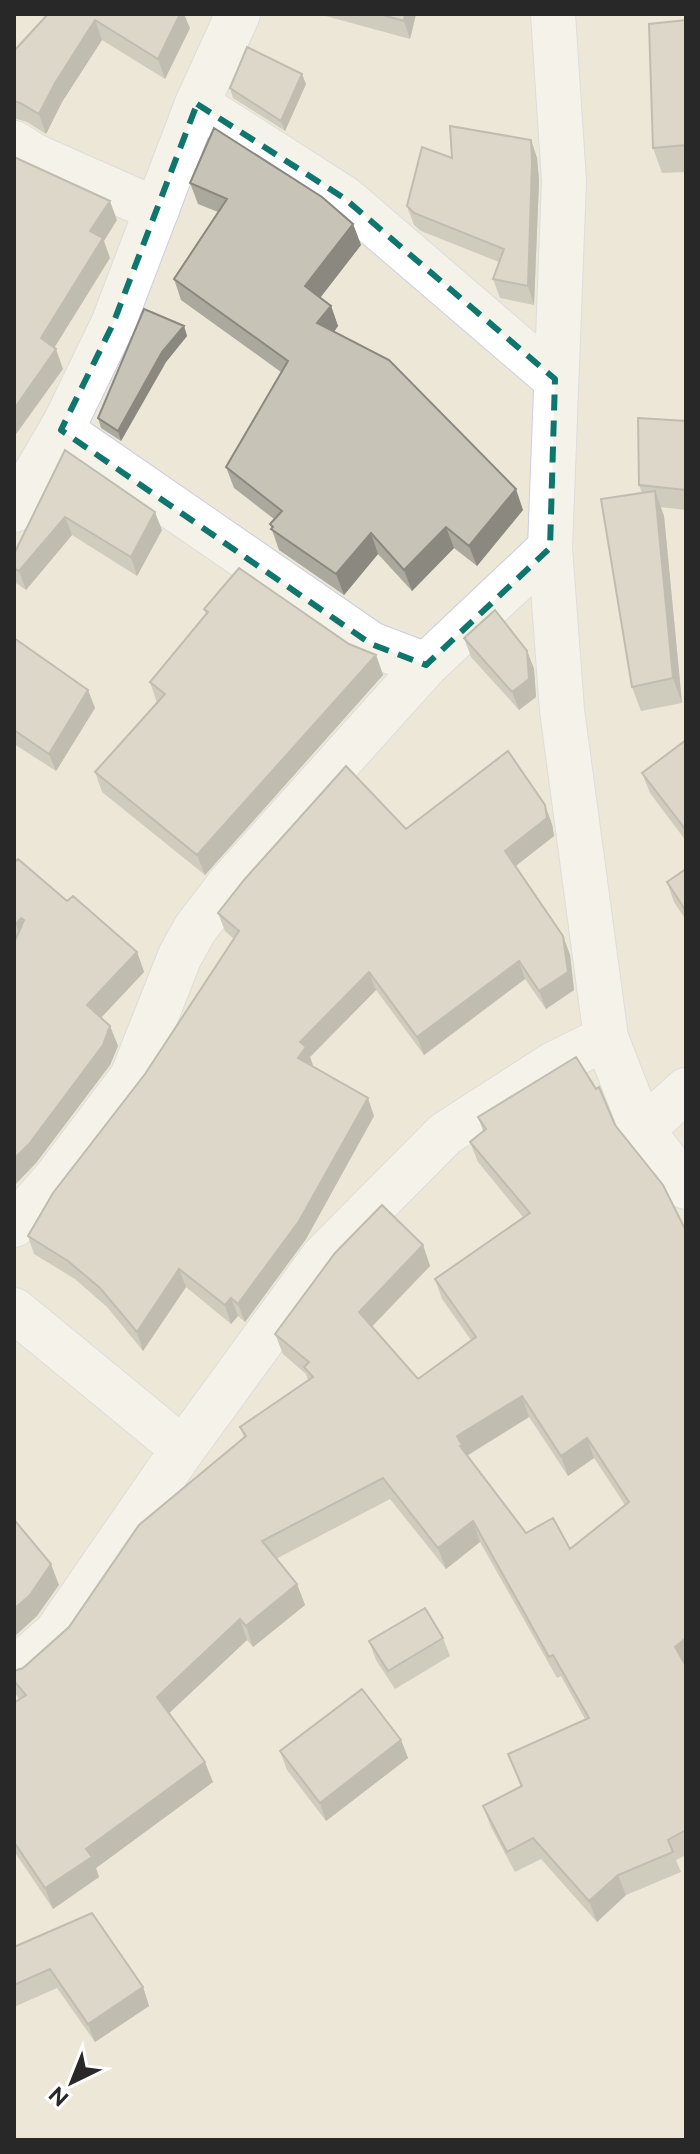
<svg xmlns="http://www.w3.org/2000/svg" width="700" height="2154" font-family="Raleway,sans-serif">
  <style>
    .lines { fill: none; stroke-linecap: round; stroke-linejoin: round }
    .street-casing { stroke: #cccde3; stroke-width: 46 }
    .secondary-casing { stroke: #cccde3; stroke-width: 46 }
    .street { stroke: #fff; stroke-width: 44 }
    .secondary { stroke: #fff; stroke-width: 44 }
    .wall { fill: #aba89d; fill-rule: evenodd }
    .shaded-wall { fill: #8b8880 }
    .building { fill: #c7c3b7; stroke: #8b8880; stroke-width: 2; fill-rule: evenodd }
    .marked { fill: none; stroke: #0f766e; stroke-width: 6; stroke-dasharray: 16 10; stroke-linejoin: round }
  </style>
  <rect width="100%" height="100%" fill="#ece7d7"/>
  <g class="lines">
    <defs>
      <path id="street" d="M 197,104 L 344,198 L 555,379
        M 14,143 L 35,156 L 157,210
        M 61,430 L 371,644 L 426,665
        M 642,1130 L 686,1090
        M 14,1225 L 55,1179 L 132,1077 L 180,956 L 195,929 L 231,882 L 426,665 L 550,548
        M 14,1310 L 183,1449
        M 14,1670 L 56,1633 L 183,1449 L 323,1257 L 445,1134 L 552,1065 L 606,1038"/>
      <path id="secondary" d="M 553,14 L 564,181 L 550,548 L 562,710 L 606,1038 L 642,1130 L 686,1187
        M 14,510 L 64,425 L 113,324 L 197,104 L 238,14"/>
    </defs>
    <use href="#street" class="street-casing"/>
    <use href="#secondary" class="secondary-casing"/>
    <use href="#street" class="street"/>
    <use href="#secondary" class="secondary"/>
  </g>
  <path class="wall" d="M 48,14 L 190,28 L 165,79 L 102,40 L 62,102 L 46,134 L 27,122 L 14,118 L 14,51 Z
    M 322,14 L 416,14 L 410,39 L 322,15 Z
    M 686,20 L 686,172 L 662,173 L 653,148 Z
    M 306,84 L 285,131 L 233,98 L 230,88 Z
    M 531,140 L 537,158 L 539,181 L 534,305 L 500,298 L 493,279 L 499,262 L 421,231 L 414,225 L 407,206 L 452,158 Z
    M 190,183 L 353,224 L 361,245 L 320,298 L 331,306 L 338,326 L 334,332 L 523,510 L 477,566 L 454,548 L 412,591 L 378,554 L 344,595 L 279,550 L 270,524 L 274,519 L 234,488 L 226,467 L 281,372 L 181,300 L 174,279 L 218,212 L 198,204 Z
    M 184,326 L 187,336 L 166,362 L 121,441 L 101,428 L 98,418 Z
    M 686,421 L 686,510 L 660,507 L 664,516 L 682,703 L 641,711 L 632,687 L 642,493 L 639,485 Z
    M 65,450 L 162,530 L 137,576 L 72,535 L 26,590 L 16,583 L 14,579 L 14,554 Z
    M 204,609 L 349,644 L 376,655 L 383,675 L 205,875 L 102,792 L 95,772 L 157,703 L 150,682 L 206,614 Z
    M 14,638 L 95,708 L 56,771 L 14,744 Z
    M 464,638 L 527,651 L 534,669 L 536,697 L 519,710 L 471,657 Z
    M 686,740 L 686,841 L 650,793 L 642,773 Z
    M 552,824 L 554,836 L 515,866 L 563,936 L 570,955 L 574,990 L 546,1009 L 525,979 L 424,1055 L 376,990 L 310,1057 L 312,1066 L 374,1116 L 306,1239 L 245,1322 L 238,1316 L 231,1324 L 186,1287 L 143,1351 L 107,1307 L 75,1279 L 34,1254 L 28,1236 L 145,1074 L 234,939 L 225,931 L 218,913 L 406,829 Z
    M 14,863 L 137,952 L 144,972 L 101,1018 L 110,1026 L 118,1046 L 110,1065 L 36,1163 L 16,937 L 14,935 Z
    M 686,869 L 686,920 L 674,902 L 667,882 Z
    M 576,1057 L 686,1666 L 686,1855 L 676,1860 L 681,1872 L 626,1895 L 597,1922 L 541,1859 L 515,1872 L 491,1827 L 483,1806 L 521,1787 L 508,1754 L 585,1719 L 561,1676 L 557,1678 L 480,1542 L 446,1569 L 390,1499 L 276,1559 L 297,1584 L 305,1605 L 253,1647 L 247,1640 L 169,1713 L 213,1782 L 96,1868 L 99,1877 L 53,1909 L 14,1851 L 14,1703 L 19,1699 L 14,1691 L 14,1671 L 23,1668 L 69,1627 L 244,1437 L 240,1427 L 308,1380 L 306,1374 L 283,1354 L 275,1334 L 423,1245 L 430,1266 L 372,1327 L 418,1379 L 471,1340 L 442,1299 L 435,1279 L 523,1217 L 478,1162 L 470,1142 L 483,1131 L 478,1117 ZM 529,1417 L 568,1476 L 594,1458 L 625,1505 L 570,1549 L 526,1533 L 467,1456 Z
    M 443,1638 L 450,1656 L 395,1689 L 376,1660 L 369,1641 Z
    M 401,1740 L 408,1758 L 326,1821 L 287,1770 L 280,1751 Z
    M 14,1947 L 143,1987 L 149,2006 L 95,2042 L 57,1988 L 14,2007 Z"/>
  <path class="shaded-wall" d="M 180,14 L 184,14 L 190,28 L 165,79 L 158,59 Z
    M 405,14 L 416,14 L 410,39 L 404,21 Z
    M 95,20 L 102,40 L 62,102 L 46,134 L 39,114 L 55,83 Z
    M 302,74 L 306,84 L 285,131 L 281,121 Z
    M 531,140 L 537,158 L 539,181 L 534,305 L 528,286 Z
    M 110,201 L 117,220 L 104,241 L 110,258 L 48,358 L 41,338 L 90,231 Z
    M 353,224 L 361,245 L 313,307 L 305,286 Z
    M 331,306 L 338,326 L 325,344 L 317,323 Z
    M 184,326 L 187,336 L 166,362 L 121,441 L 118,431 L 162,352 Z
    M 56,349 L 63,369 L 14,437 L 14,409 Z
    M 516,489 L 523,510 L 477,566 L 469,546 Z
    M 655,491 L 664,516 L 682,703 L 673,678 Z
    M 155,512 L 162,530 L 137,576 L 131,557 Z
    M 65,517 L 72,535 L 26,590 L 19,571 Z
    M 446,527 L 454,548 L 412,591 L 404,570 Z
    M 371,533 L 378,554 L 344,595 L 336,574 Z
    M 527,651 L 534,669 L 536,697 L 519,710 L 512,692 Z
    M 376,655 L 383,675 L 205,875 L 197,855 Z
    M 88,690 L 95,708 L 56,771 L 49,754 Z
    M 545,805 L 552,824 L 554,836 L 512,869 L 505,851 Z
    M 21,918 L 28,938 L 24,944 L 16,924 Z
    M 563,936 L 570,955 L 574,990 L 546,1009 L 539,991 Z
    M 137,952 L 144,972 L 94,1025 L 87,1005 Z
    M 519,961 L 525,979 L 424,1055 L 417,1037 Z
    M 369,972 L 376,990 L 310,1057 L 313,1065 L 305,1076 L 298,1058 L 300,1042 Z
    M 110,1026 L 118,1046 L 110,1065 L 36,1163 L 14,1186 L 14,1159 Z
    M 368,1098 L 374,1116 L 306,1239 L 245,1322 L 238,1304 Z
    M 423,1245 L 430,1266 L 366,1332 L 359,1312 Z
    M 179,1269 L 186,1287 L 143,1351 L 137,1332 Z
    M 231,1298 L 238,1316 L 231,1324 L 225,1305 Z
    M 522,1396 L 529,1417 L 466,1456 L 467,1467 L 457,1436 Z
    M 587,1438 L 594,1458 L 568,1476 L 561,1456 Z
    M 473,1521 L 480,1542 L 446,1569 L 438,1548 Z
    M 51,1564 L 59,1585 L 37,1616 L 14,1637 L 14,1609 Z
    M 297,1584 L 305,1605 L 253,1647 L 246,1626 Z
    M 240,1619 L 247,1640 L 164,1718 L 157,1697 Z
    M 686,1638 L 686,1665 L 675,1647 Z
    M 401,1740 L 408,1758 L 326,1821 L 320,1803 Z
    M 205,1762 L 213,1782 L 96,1868 L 99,1877 L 53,1909 L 45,1888 L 86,1849 Z
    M 618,1875 L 626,1895 L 597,1922 L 589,1901 Z
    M 143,1987 L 149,2006 L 95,2042 L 88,2024 Z"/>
  <path class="building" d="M 48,14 L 180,14 L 158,59 L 95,20 L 55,83 L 39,114 L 20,103 L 14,101 L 14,51 Z
    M 379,14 L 405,14 L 404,21 Z
    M 686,20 L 686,145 L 653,148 L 649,24 Z
    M 247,47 L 302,74 L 281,121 L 230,88 Z
    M 450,126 L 531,140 L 532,163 L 528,286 L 493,279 L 504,249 L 414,213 L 407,206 L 422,147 L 452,158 Z
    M 214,128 L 322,197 L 353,224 L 305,286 L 331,306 L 317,323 L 389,360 L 516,489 L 469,546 L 446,527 L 404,570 L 371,533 L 336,574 L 271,529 L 273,527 L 270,524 L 282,511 L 226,467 L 288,361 L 174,279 L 227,199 L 190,183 Z
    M 14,157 L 110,201 L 90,231 L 103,238 L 41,338 L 56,349 L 14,409 Z
    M 144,309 L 184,326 L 162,352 L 118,431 L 98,418 Z
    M 638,418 L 686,421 L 686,490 L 639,485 Z
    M 65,450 L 155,512 L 131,557 L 65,517 L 19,571 L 14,568 L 14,554 Z
    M 655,491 L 673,678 L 632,687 L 601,499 Z
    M 239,568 L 349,644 L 376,655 L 197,855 L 95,772 L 165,694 L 150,682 L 208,612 L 204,609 Z
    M 495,610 L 527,651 L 529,679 L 512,692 L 464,638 Z
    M 14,638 L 88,690 L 49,754 L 14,730 Z
    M 686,740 L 686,830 L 642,773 Z
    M 508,751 L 545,805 L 547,818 L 505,851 L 563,936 L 568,972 L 539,991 L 519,961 L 417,1037 L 369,972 L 300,1042 L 306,1047 L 298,1058 L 368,1098 L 299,1221 L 238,1304 L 231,1298 L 225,1305 L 179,1269 L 137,1332 L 100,1288 L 68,1261 L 28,1236 L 53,1193 L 145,1074 L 239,931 L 218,913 L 244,880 L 346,766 L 406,829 Z
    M 18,859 L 67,901 L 73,896 L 137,952 L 87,1005 L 110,1026 L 103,1045 L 29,1144 L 14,1159 L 14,943 L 24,920 L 21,918 L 16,924 L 14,922 L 14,863 Z
    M 686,869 L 686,911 L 667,882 Z
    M 576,1057 L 596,1089 L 599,1087 L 615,1125 L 663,1185 L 686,1231 L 686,1638 L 675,1647 L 686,1666 L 686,1830 L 668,1840 L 673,1852 L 618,1875 L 589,1901 L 533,1838 L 507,1852 L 483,1806 L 522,1786 L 508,1754 L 589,1718 L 553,1655 L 549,1657 L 473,1521 L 438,1548 L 383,1478 L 262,1541 L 297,1584 L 246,1626 L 240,1619 L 157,1697 L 205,1762 L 86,1849 L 92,1857 L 45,1888 L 14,1842 L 14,1703 L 26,1695 L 14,1681 L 14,1671 L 23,1668 L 69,1627 L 139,1525 L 246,1436 L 240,1427 L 313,1377 L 304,1367 L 309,1362 L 275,1334 L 335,1253 L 382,1205 L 423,1245 L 359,1312 L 418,1379 L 476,1337 L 435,1279 L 530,1213 L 470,1142 L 486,1129 L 478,1117 ZM 522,1396 L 561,1456 L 587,1438 L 629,1502 L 570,1549 L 553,1518 L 526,1533 L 460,1446 L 462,1445 L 457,1436 Z
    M 16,1522 L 51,1564 L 30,1595 L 14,1609 L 14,1523 Z
    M 425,1608 L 443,1638 L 388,1671 L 369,1641 Z
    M 362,1689 L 401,1740 L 320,1803 L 280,1751 Z
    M 92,1913 L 143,1987 L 88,2024 L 50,1969 L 14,1985 L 14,1947 Z"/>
  <path d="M0 0H700V2154H0ZM 197,104 L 344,198 L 555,379 L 550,548 L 426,665 L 371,644 L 61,430 L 113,324 Z" fill="#ece7d7" fill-opacity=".55" fill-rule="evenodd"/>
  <path class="marked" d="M 197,104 L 344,198 L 555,379 L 550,548 L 426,665 L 371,644 L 61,430 L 113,324 Z"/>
  <rect width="700" height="2154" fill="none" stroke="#282828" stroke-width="32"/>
  <g transform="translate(72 2082) rotate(223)" stroke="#ffffff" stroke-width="6" paint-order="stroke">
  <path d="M0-6L14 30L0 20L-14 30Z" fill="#282828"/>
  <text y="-12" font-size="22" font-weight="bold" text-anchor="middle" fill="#282828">N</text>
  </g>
</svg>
